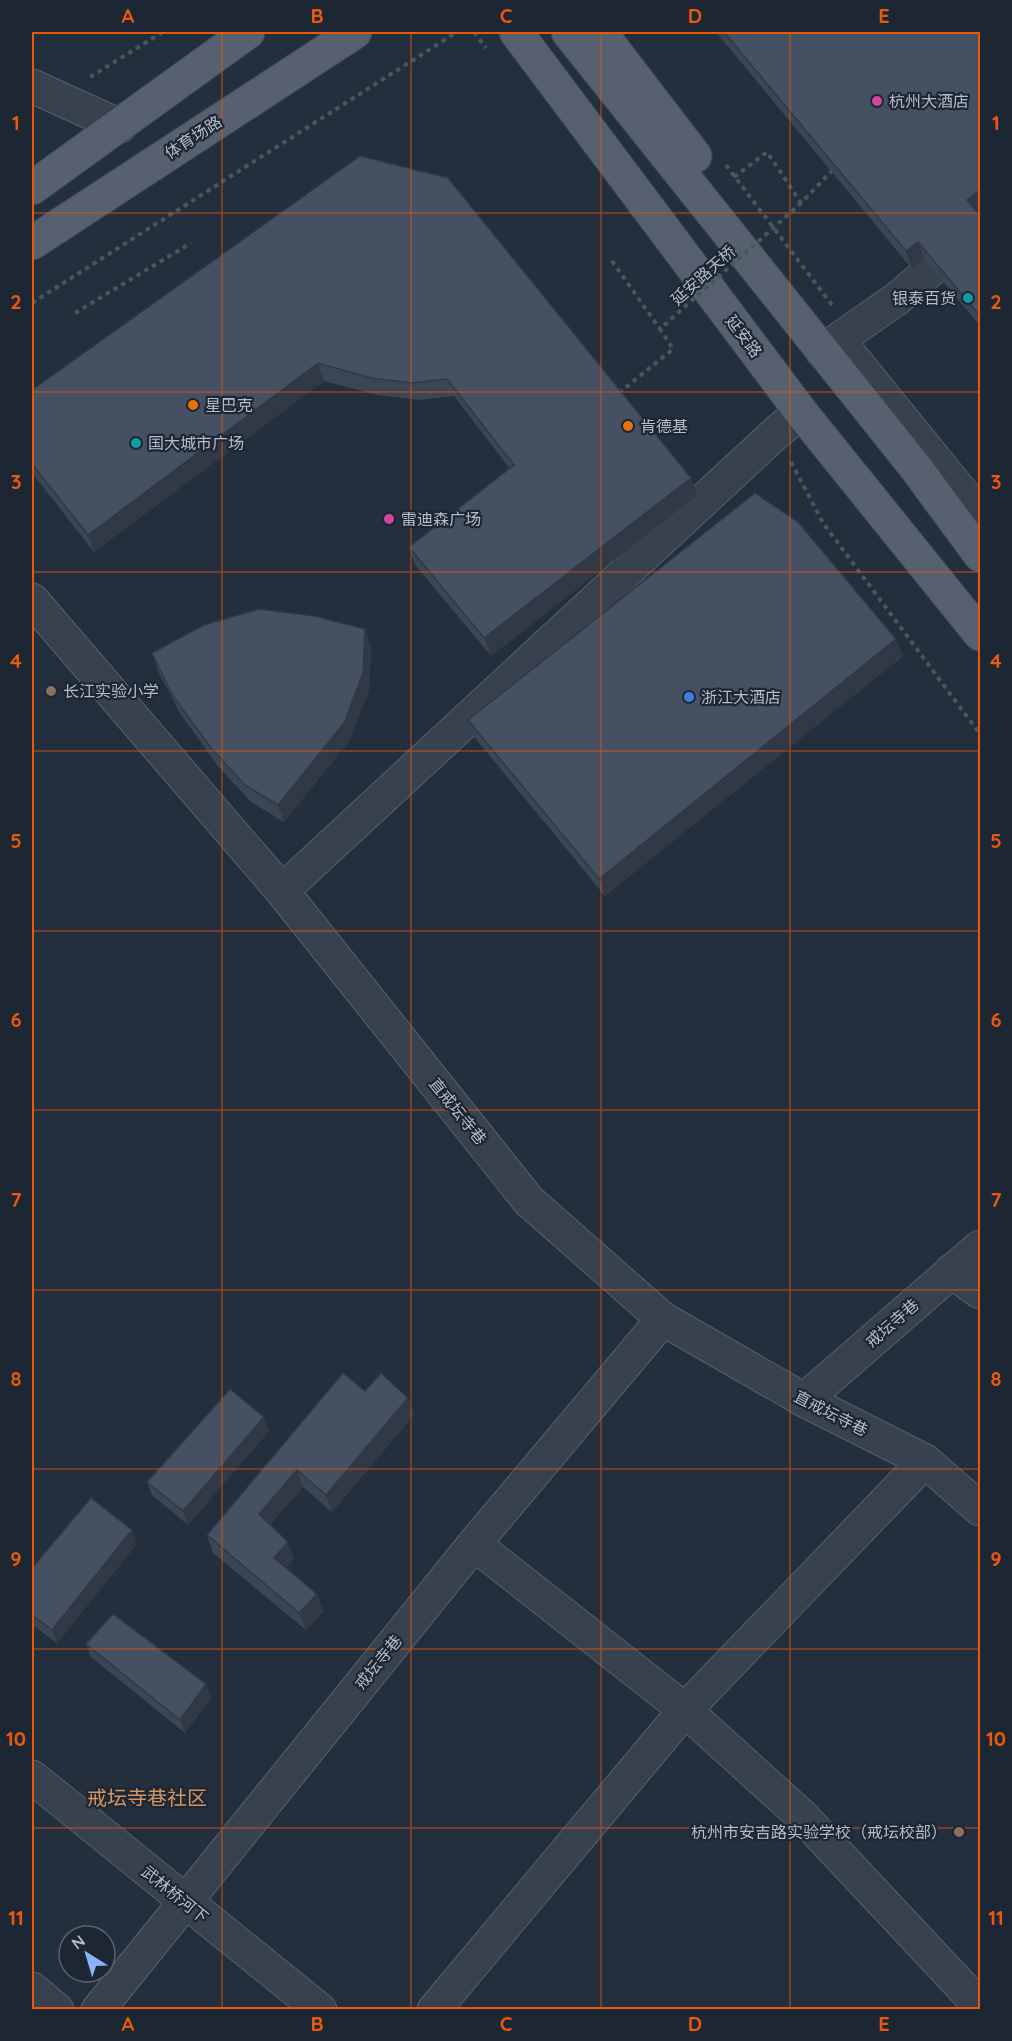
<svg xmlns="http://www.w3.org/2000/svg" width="1012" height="2041" font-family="Quicksand,'Noto Sans SC',sans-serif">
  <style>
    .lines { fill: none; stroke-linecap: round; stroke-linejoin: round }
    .minor-casing { stroke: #565f6c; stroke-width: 35 }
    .major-casing { stroke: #414a57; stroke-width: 35 }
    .path { stroke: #44595c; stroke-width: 4; stroke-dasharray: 4.5 4.5; stroke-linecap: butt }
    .minor { stroke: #38414e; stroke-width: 33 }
    .major { stroke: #56606e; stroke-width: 33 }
    .path-bridge { stroke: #44595c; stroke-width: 4; stroke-dasharray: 4.5 4.5; stroke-linecap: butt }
    .wall { fill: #3b4654 }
    .shaded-wall { fill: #303945 }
    .building { fill: #455162; stroke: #303945; stroke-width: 1.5 }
    .grid { fill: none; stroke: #e8590c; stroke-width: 1.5; stroke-opacity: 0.55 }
    .hotel-dot { fill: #d1479c; stroke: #1d2633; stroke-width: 2 }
    .culture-dot { fill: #0f9aa8; stroke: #1d2633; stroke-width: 2 }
    .food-dot { fill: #e8710a; stroke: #1d2633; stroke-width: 2 }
    .education-dot { fill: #8d6e63; stroke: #1d2633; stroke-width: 2 }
    .shop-dot { fill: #3f7fe0; stroke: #1d2633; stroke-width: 2 }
    .labels { text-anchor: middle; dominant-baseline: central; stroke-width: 4.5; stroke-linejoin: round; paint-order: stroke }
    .poi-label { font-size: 16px; fill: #b4bcc9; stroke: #1d2633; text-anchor: start }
    .street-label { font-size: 16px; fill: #b4bcc9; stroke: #1d2633 }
    .quarter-label { font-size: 20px; fill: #d59563; stroke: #1d2633 }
    .neatline { fill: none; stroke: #e8590c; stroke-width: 2 }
    .grid-label { font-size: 20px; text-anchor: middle; font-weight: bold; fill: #e8590c }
  </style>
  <rect width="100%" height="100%" fill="#242f3e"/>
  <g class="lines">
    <defs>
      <path id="minor" d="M 32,86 L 120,126
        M 838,340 L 980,515
        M 822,351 L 898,298 L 932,269
        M 32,600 L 282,891 L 529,1201 L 663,1319 L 804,1400 L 925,1461 L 980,1509
        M 282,891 L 776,433 L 801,412
        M 951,1271 L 980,1292
        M 804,1400 L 980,1247
        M 474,1544 L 685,1710 L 802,1816 L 980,2006
        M 32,1777 L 320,2010
        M 32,1989 L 57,2010
        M 98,2010 L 474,1544 L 663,1319
        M 434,2010 L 685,1710 L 925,1461"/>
      <path id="major" d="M 516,32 L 801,412 L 980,634
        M 568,32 L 916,468 L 980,555
        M 600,32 L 695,156
        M 32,188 L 248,32
        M 32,243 L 355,32"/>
    </defs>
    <use href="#minor" class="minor-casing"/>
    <use href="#major" class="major-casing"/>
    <path class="path" d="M 474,32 L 486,48
      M 90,77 L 163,32
      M 726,165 L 832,305
      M 734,177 L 767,152 L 801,203
      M 612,261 L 660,329
      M 32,303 L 457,32
      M 75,313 L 191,243
      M 791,462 L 823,523 L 980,734"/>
    <use href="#minor" class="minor"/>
    <use href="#major" class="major"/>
    <path class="path-bridge" d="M 619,393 L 673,349 L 660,329 L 801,203 L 832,171"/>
  </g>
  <path class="wall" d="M 716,32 L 981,32 L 981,211 L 978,213 L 981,217 L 981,327 L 924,259 L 912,269 Z
    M 360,156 L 697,495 L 491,656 L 415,565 L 409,547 L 510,469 L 454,396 L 419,400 L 377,395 L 324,381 L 94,552 L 32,473 L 32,390 Z
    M 896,639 L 903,656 L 605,896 L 475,738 L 468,720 Z
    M 371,646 L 369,690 L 350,740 L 284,822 L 251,802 L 217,765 L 180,713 L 158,671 L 152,653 Z
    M 365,1391 L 408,1398 L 414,1415 L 332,1512 L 303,1487 L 270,1525 L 288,1542 L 294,1559 L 286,1568 L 317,1594 L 323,1612 L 306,1630 L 213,1553 L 207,1535 Z
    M 269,1431 L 188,1525 L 152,1495 L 147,1482 Z
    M 132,1530 L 137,1544 L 57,1643 L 32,1625 L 32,1568 Z
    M 86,1644 L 206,1684 L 211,1698 L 185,1733 L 91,1657 Z"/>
  <path class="shaded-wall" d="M 981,189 L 981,211 L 973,217 L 967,200 Z
    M 918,242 L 924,259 L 912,269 L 906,251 Z
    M 318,363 L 324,381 L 94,552 L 88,535 Z
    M 691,478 L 697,495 L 491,656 L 484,638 Z
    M 365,629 L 371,646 L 369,690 L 350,740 L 284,822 L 278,805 Z
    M 896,639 L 903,656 L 605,896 L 599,879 Z
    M 408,1398 L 414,1415 L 332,1512 L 326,1495 Z
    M 264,1417 L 269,1431 L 188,1525 L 183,1511 Z
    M 297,1470 L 303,1487 L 265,1531 L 259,1514 Z
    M 132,1530 L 137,1544 L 57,1643 L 52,1630 Z
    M 288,1542 L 294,1559 L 280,1575 L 274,1558 Z
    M 317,1594 L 323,1612 L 306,1630 L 299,1613 Z
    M 206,1684 L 211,1698 L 185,1733 L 180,1720 Z"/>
  <path class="building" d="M 724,32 L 981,32 L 981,189 L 967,200 L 981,217 L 981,317 L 918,242 L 906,251 Z
    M 360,156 L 448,178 L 691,478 L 484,638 L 409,547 L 514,465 L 447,379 L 412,383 L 371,378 L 318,363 L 88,535 L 32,464 L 32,390 Z
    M 755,493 L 798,522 L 896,639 L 599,879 L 468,720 Z
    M 259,609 L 314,616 L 365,629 L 363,673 L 344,723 L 278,805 L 245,785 L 211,748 L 173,696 L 152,653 L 204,625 Z
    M 343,1373 L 365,1391 L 381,1373 L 408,1398 L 326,1495 L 297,1470 L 259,1514 L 288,1542 L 274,1558 L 317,1594 L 299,1613 L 207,1535 Z
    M 230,1389 L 264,1417 L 183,1511 L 147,1482 Z
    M 91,1498 L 132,1530 L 52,1630 L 32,1615 L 32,1568 Z
    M 113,1614 L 206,1684 L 180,1720 L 86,1644 Z"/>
  <path class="grid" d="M 222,32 L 222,2010M 411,32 L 411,2010M 601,32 L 601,2010M 790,32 L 790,2010M 32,213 L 980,213M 32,392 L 980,392M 32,572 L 980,572M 32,751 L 980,751M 32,931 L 980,931M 32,1110 L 980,1110M 32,1290 L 980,1290M 32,1469 L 980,1469M 32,1649 L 980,1649M 32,1828 L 980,1828"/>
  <g class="hotel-dot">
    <circle cx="877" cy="101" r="6"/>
    <circle cx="389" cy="519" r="6"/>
  </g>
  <g class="culture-dot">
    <circle cx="968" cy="298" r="6"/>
    <circle cx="136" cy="443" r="6"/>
  </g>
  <g class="food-dot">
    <circle cx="193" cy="405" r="6"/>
    <circle cx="628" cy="426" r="6"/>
  </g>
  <g class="education-dot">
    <circle cx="51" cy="691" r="6"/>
    <circle cx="959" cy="1832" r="6"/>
  </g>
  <circle class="shop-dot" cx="689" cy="697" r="6"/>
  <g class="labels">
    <g class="poi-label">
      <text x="889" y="101">杭州大酒店</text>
      <text x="956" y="298" text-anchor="end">银泰百货</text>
      <text x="205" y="405">星巴克</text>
      <text x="640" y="426">肯德基</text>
      <text x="148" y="443">国大城市广场</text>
      <text x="401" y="519">雷迪森广场</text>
      <text x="63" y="691">长江实验小学</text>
      <text x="701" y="697">浙江大酒店</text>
      <text x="947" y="1832" text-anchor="end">杭州市安吉路实验学校（戒坛校部）</text>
    </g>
    <g class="street-label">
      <text transform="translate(193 137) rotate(-33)">体育场路</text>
      <text transform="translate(703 275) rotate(-42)">延安路天桥</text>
      <text transform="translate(744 336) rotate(53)">延安路</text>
      <text transform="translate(458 1111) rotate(51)">直戒坛寺巷</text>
      <text transform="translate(892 1323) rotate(-41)">戒坛寺巷</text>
      <text transform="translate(831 1413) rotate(27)">直戒坛寺巷</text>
      <text transform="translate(378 1662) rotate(-51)">戒坛寺巷</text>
      <text transform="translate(175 1894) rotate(39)">武林桥河下</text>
    </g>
    <g class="quarter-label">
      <text x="147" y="1797">戒坛寺巷社区</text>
    </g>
  </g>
  <rect width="1012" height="2041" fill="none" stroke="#1d2633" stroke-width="66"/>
  <g transform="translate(87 1954) rotate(323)"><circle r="28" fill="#1d2633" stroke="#59626f" stroke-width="1.5"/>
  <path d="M0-4.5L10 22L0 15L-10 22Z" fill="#8ab4f8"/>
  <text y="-9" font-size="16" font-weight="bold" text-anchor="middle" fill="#b4bcc9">N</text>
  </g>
  <rect x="33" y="33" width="946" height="1975" class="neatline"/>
  <g class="grid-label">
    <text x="128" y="23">A</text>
    <text x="317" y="23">B</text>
    <text x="506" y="23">C</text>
    <text x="695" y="23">D</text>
    <text x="884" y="23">E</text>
    <text x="16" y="130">1</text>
    <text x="996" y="130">1</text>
    <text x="16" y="309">2</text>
    <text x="996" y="309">2</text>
    <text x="16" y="489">3</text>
    <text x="996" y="489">3</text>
    <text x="16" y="668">4</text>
    <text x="996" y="668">4</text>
    <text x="16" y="848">5</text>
    <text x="996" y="848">5</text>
    <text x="16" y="1027">6</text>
    <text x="996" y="1027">6</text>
    <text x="16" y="1207">7</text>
    <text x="996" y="1207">7</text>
    <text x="16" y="1386">8</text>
    <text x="996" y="1386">8</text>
    <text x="16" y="1566">9</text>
    <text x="996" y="1566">9</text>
    <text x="16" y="1746">10</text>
    <text x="996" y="1746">10</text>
    <text x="16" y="1925">11</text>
    <text x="996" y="1925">11</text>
    <text x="128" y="2031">A</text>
    <text x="317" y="2031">B</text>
    <text x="506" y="2031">C</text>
    <text x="695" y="2031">D</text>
    <text x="884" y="2031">E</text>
  </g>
</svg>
